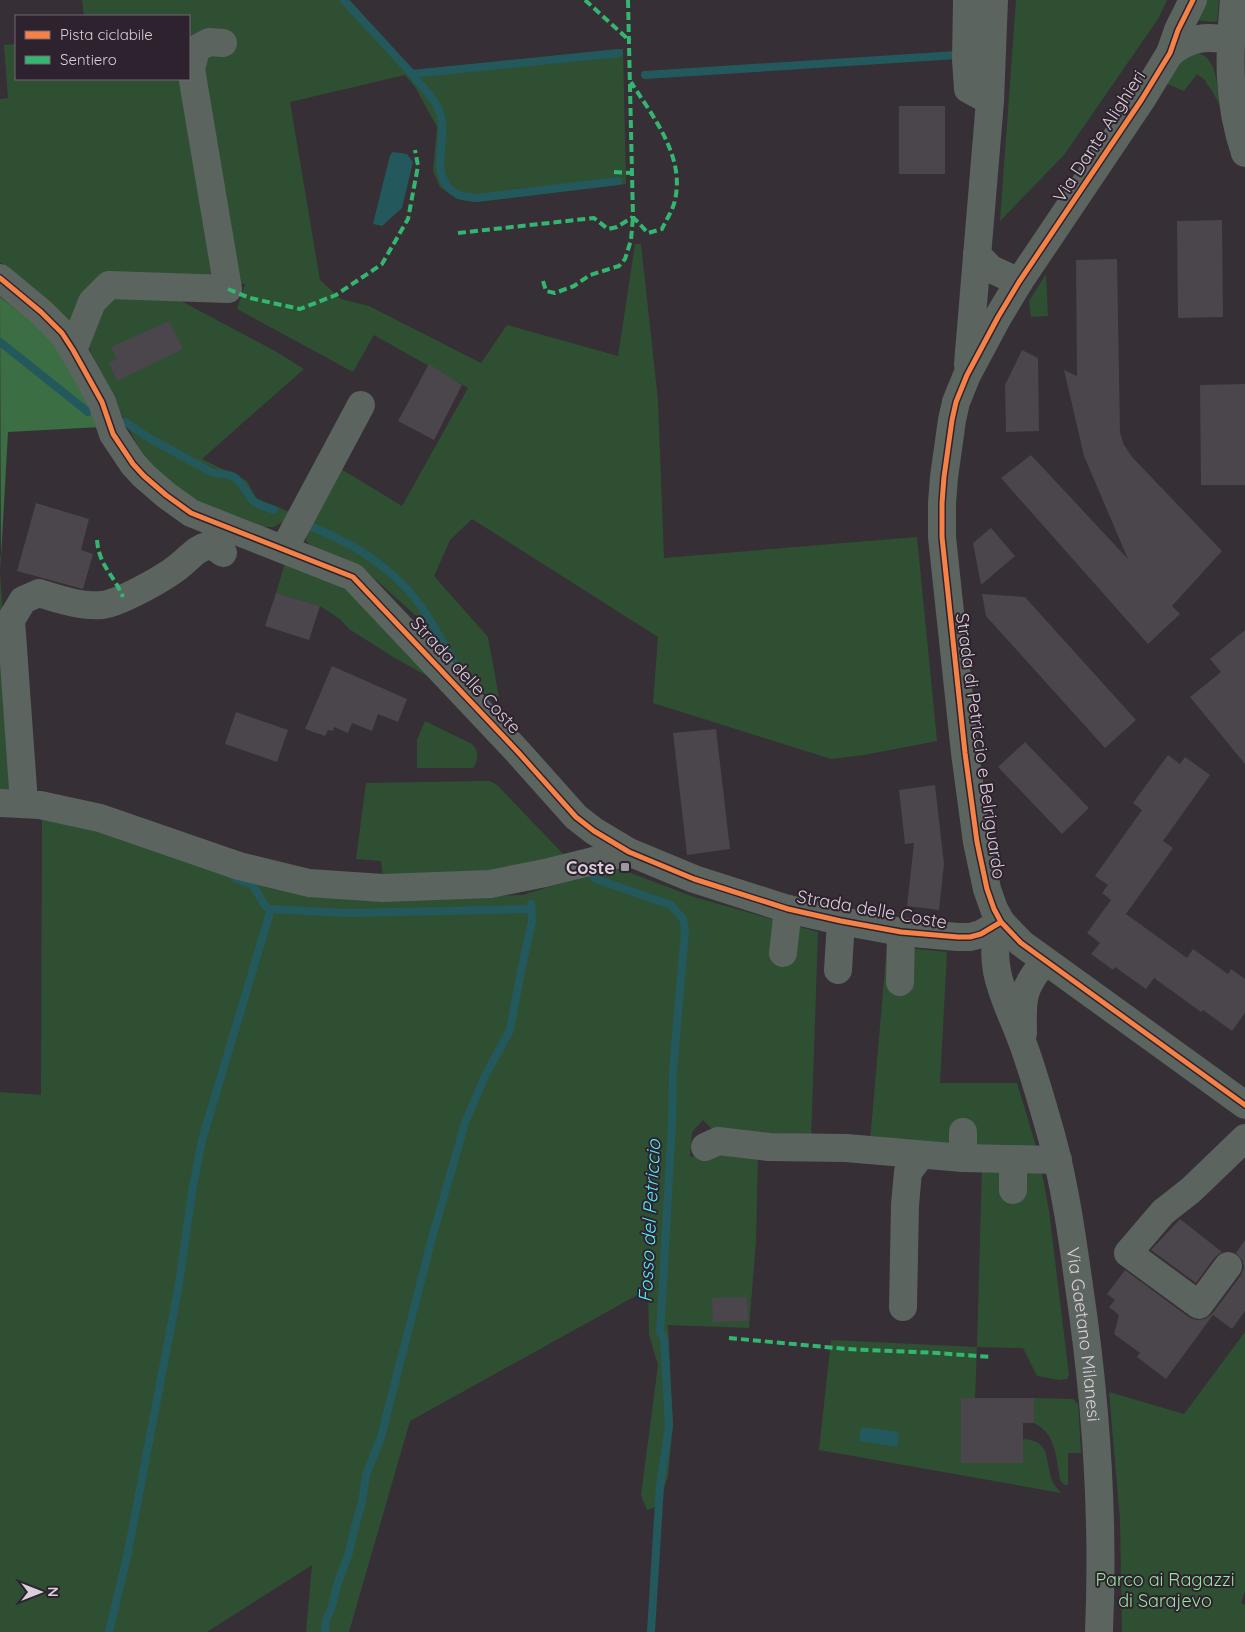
<svg xmlns="http://www.w3.org/2000/svg" width="1245" height="1632" font-family="Quicksand,sans-serif">
  <style>
    .green { fill: #2f4f33 }
    .forest { fill: #3b6e42 }
    .water { fill: #23595d }
    .lines { fill: none; stroke-linecap: round; stroke-linejoin: round }
    .stream { stroke: #23595d; stroke-width: 8 }
    .building { fill: #4b464b }
    .minor { stroke: #5b645f; stroke-width: 28 }
    .quiet { stroke: #33b770; stroke-width: 4; stroke-dasharray: 8 4; stroke-linecap: butt }
    .cycleway-casing { stroke: #2f222f; stroke-width: 8 }
    .cycleway { stroke: #f48246; stroke-width: 5 }
    .poi-dot { fill: #9f979f; stroke: #2f222f; stroke-width: 2 }
    .labels { text-anchor: middle; dominant-baseline: central; stroke-width: 4; stroke-linejoin: round; paint-order: stroke }
    .street-label { font-size: 18px; fill: #d8cfd8; stroke: #2f222f }
    .poi-label { font-size: 18px; font-weight: bold; fill: #d8cfd8; stroke: #2f222f; text-anchor: end }
    .park-label { font-size: 18px; fill: #93e79c; stroke: #2f222f }
    .water-label { font-size: 19px; font-style: italic; fill: #4ef1fb; stroke: #2f222f }
  </style>
  <rect width="100%" height="100%" fill="#362f36"/>
  <path class="green" d="M 82,0 L 349,0 L 413,70 L 623,49 L 626,184 L 477,202 L 457,199 L 440,187 L 433,171 L 437,127 L 415,87 L 405,75 L 290,102 L 320,280 L 341,299 L 369,306 L 481,363 L 507,325 L 618,356 L 635,244 L 641,244 L 658,400 L 664,558 L 917,537 L 937,741 L 864,755 L 831,759 L 653,703 L 658,637 L 472,519 L 450,540 L 434,576 L 488,637 L 499,697 L 482,693 L 424,623 L 365,570 L 316,549 L 306,541 L 307,530 L 341,469 L 402,506 L 468,388 L 374,335 L 353,372 L 237,309 L 245,284 L 110,277 L 72,336 L 44,297 L 0,262 L 0,99 L 8,98 L 4,45 L 16,44 L 16,79 L 189,79 L 189,16 L 84,16 Z
    M 1016,0 L 1167,0 L 1158,19 L 1064,155 L 1000,221 Z
    M 1203,0 L 1219,0 L 1217,22 L 1192,20 Z
    M 1191,52 C 1195,53 1200,53 1203,55 C 1218,64 1217,89 1219,104 L 1211,89 L 1206,83 L 1206,81 L 1197,74 L 1184,91 L 1165,83 L 1182,58 Z
    M 1046,274 L 1048,316 L 1031,317 L 1029,301 Z
    M 113,291 L 168,294 L 275,351 L 304,369 L 202,459 L 247,481 L 256,498 L 292,513 L 286,520 L 274,527 L 263,527 L 215,510 L 189,497 L 159,476 L 143,456 L 100,373 L 85,338 Z
    M 0,556 L 1,557 L 0,572 L 15,791 L 0,791 Z
    M 285,563 L 325,579 L 354,594 L 426,671 L 427,676 L 393,657 L 349,629 L 340,619 L 320,606 L 276,593 Z
    M 425,721 L 472,744 C 479,751 479,760 473,768 L 417,768 L 417,740 Z
    M 483,781 L 490,781 L 497,785 L 566,857 L 487,875 L 383,879 L 381,861 L 356,859 L 366,783 Z
    M 42,820 L 97,827 L 378,899 L 523,895 L 605,869 L 623,870 L 694,897 L 818,932 L 811,1140 L 717,1134 L 703,1120 L 692,1132 L 690,1157 L 719,1151 L 758,1154 L 756,1241 L 749,1328 L 668,1325 L 673,1424 L 668,1476 L 658,1506 L 647,1510 L 641,1495 L 658,1365 L 649,1335 L 648,1289 L 410,1421 L 349,1632 L 306,1632 L 312,1565 L 207,1632 L 0,1632 L 0,1092 L 41,1095 Z
    M 887,946 L 947,952 L 940,1083 L 1017,1083 L 1037,1149 L 870,1141 Z
    M 982,1166 L 1041,1168 L 1049,1211 L 1069,1375 L 1067,1379 L 1059,1380 L 1037,1376 L 1023,1348 L 977,1347 L 975,1398 L 961,1398 L 961,1463 L 1022,1463 L 1023,1439 C 1053,1441 1044,1462 1053,1483 C 1055,1486 1058,1490 1061,1493 L 819,1450 L 831,1340 L 977,1347 Z
    M 1245,1332 L 1245,1591 L 1241,1603 L 1245,1605 L 1245,1632 L 1122,1632 L 1120,1520 L 1109,1392 L 1184,1414 Z
    M 1034,1398 L 1073,1399 L 1078,1404 L 1081,1453 L 1068,1453 L 1068,1485 L 1065,1485 L 1061,1482 C 1055,1459 1058,1435 1034,1423 Z"/>
  <path class="forest" d="M 0,297 L 33,322 L 53,342 L 101,427 L 8,432 L 1,557 Z"/>
  <path class="water" d="M 393,152 L 407,154 L 413,162 L 402,208 L 382,226 L 373,224 L 390,155 Z
    M 861,1427 L 899,1432 L 897,1447 L 859,1441 Z"/>
  <g class="lines">
    <path class="stream" d="M 344,0 L 412,74 L 619,53
      M 412,74 C 419,84 434,97 438,108 C 452,137 424,176 457,194 C 462,197 471,197 476,198 L 618,181
      M 645,75 L 957,55
      M 0,342 L 88,412
      M 125,422 L 149,438 L 211,472 C 218,474 228,473 234,477 C 244,483 246,495 255,502 C 260,506 268,508 274,510
      M 312,527 C 347,541 379,559 405,587 C 426,608 442,642 457,667
      M 589,872 L 596,879 L 671,905 L 683,919 L 685,932 L 673,1070 L 672,1124 L 661,1317 L 660,1332 L 664,1338 L 669,1426 L 660,1486 L 651,1632
      M 235,878 L 253,885 L 265,906 L 271,909
      M 109,1632 L 128,1552 L 179,1284 L 192,1192 L 202,1140 L 271,909 L 347,913 L 532,909
      M 325,1632 L 326,1620 L 332,1606 L 337,1585 L 349,1553 L 354,1530 L 362,1502 L 366,1475 L 381,1437 L 432,1238 L 466,1120 L 486,1074 L 510,1030 L 522,966 L 532,922 L 531,904"/>
  </g>
  <path class="building" d="M 899,106 L 945,106 L 945,174 L 899,174 Z
    M 1222,220 L 1223,317 L 1178,318 L 1177,221 Z
    M 1117,259 L 1120,433 L 1124,445 L 1132,457 L 1222,551 L 1172,606 L 1180,614 L 1148,644 L 1001,478 L 1031,455 L 1128,559 L 1084,456 L 1064,370 L 1077,376 L 1076,260 Z
    M 169,321 L 183,349 L 117,381 L 109,363 L 117,359 L 111,347 Z
    M 1022,350 L 1038,358 L 1039,431 L 1006,432 L 1005,385 Z
    M 429,364 L 462,385 L 434,440 L 398,421 Z
    M 1245,384 L 1245,485 L 1201,485 L 1200,385 Z
    M 36,503 L 89,519 L 81,550 L 93,554 L 83,589 L 17,571 Z
    M 991,528 L 1015,556 L 981,585 L 973,543 Z
    M 276,593 L 320,606 L 309,640 L 265,626 Z
    M 982,594 L 1025,597 L 1136,720 L 1105,748 L 986,616 Z
    M 1245,630 L 1245,764 L 1190,697 L 1221,672 L 1210,659 Z
    M 332,666 L 407,699 L 398,722 L 378,714 L 372,731 L 352,723 L 348,733 L 334,727 L 333,731 L 328,730 L 325,736 L 305,729 Z
    M 236,712 L 288,730 L 277,762 L 225,744 Z
    M 716,729 L 730,849 L 687,855 L 673,733 Z
    M 1025,742 L 1089,808 L 1062,834 L 998,767 Z
    M 1168,755 L 1180,764 L 1185,757 L 1210,775 L 1163,841 L 1173,848 L 1126,914 L 1187,958 L 1193,949 L 1228,974 L 1231,969 L 1245,979 L 1245,1013 L 1232,1031 L 1203,1010 L 1201,1012 L 1154,978 L 1146,989 L 1115,967 L 1113,970 L 1091,954 L 1100,943 L 1087,933 L 1111,900 L 1102,893 L 1108,885 L 1095,876 L 1142,810 L 1133,803 Z
    M 935,785 L 944,864 L 939,910 L 907,906 L 914,843 L 905,844 L 899,790 Z
    M 1180,1219 L 1222,1252 L 1215,1257 L 1196,1283 L 1151,1250 Z
    M 1245,1240 L 1245,1311 L 1232,1329 L 1213,1315 L 1166,1379 L 1137,1357 L 1140,1353 L 1114,1334 L 1119,1315 L 1109,1307 L 1115,1300 L 1107,1294 L 1125,1270 L 1190,1318 L 1197,1320 L 1205,1319 L 1212,1314 L 1241,1275 L 1244,1267 L 1242,1260 L 1236,1253 Z
    M 747,1297 L 748,1321 L 713,1322 L 712,1298 Z
    M 961,1398 L 1034,1398 L 1034,1423 L 1023,1423 L 1023,1463 L 961,1463 Z"/>
  <g class="lines">
    <g class="minor">
      <path d="M 967,0 L 966,60 L 968,89 L 990,101"/>
      <path d="M 1193,0 L 1178,30 L 1170,53 L 1142,99 L 1019,282 L 998,317 L 967,375 L 956,402 L 952,420 L 944,477 L 942,503 L 942,537 L 965,753 L 977,842 L 987,889 L 994,909 L 1001,922 L 1021,943 L 1245,1105"/>
      <path d="M 1234,0 C 1229,54 1227,100 1245,153"/>
      <path d="M 1170,53 C 1191,37 1205,36 1230,40"/>
      <path d="M 977,255 L 991,269 L 1019,282"/>
      <path d="M 0,278 L 41,312 L 62,333 L 73,350 L 102,402 L 113,434 L 133,464 L 144,476 L 166,495 L 191,513 L 353,577 L 518,752 L 576,817 L 594,831 L 629,852 L 694,879 L 788,909 L 841,921 L 901,932 L 958,937 L 970,937 L 981,934 L 1001,922"/>
      <path d="M 73,350 L 92,302 L 109,285 L 228,289 L 191,69 L 196,49 L 209,42 L 223,43"/>
      <path d="M 968,364 L 990,101 L 994,0"/>
      <path d="M 284,549 L 361,405"/>
      <path d="M 0,803 L 40,805 L 100,818 L 239,866 L 309,883 L 383,888 L 490,884 L 545,873 L 629,852"/>
      <path d="M 24,803 L 11,620 L 23,600 L 39,593 C 58,599 82,607 102,605 C 120,603 164,578 178,567 C 190,558 196,547 212,545 L 223,553"/>
      <path id="s1" d="M 1001,922 C 984,966 1008,1002 1023,1044 C 1034,1074 1043,1106 1052,1138 C 1065,1186 1072,1236 1079,1286 C 1096,1400 1104,1516 1099,1632"/>
      <path d="M 783,953 L 788,909"/>
      <path d="M 838,970 L 841,921"/>
      <path d="M 900,982 L 901,932"/>
      <path d="M 1023,1033 C 1022,998 1022,988 1045,961"/>
      <path d="M 963,1132 L 963,1158"/>
      <path d="M 705,1147 L 718,1141 L 769,1147 L 846,1148 L 963,1158 L 1058,1160"/>
      <path d="M 1013,1159 L 1013,1190"/>
      <path d="M 1228,1266 L 1199,1305 L 1128,1253 L 1163,1212 L 1191,1190 L 1245,1138"/>
      <path d="M 903,1307 L 905,1205 L 908,1172 L 921,1155"/>
    </g>
    <path class="quiet" d="M 585,0 L 630,41
      M 628,0 L 633,217 L 648,233 L 662,229 C 666,220 673,210 675,200 C 685,156 653,117 631,82
      M 614,172 L 633,173
      M 458,233 L 594,218 L 608,229 L 617,227 L 633,217
      M 543,281 L 546,291 L 555,293 L 574,286 L 590,275 L 619,266 L 625,259 L 631,240 L 633,217
      M 228,289 L 250,298 L 300,309 L 336,295 L 382,264 L 408,219 L 418,166 L 415,150
      M 97,540 C 99,566 114,575 123,597
      M 729,1338 L 846,1349 L 937,1353 L 990,1357"/>
    <defs>
      <path id="cycleway" d="M 1193,0 L 1178,30 L 1170,53 L 1142,99 L 1019,282 L 998,317 L 967,375 L 956,402 L 952,420 L 944,477 L 942,503 L 942,537 L 965,753 L 977,842 L 987,889 L 994,909 L 1001,922 L 1021,943 L 1245,1105
        M 0,278 L 41,312 L 62,333 L 73,350 L 102,402 L 113,434 L 133,464 L 144,476 L 166,495 L 191,513 L 353,577 L 518,752 L 576,817 L 594,831 L 629,852 L 694,879 L 788,909 L 841,921 L 901,932 L 958,937 L 970,937 L 981,934 L 1001,922"/>
    </defs>
    <use href="#cycleway" class="cycleway-casing"/>
    <use href="#cycleway" class="cycleway"/>
  </g>
  <rect class="poi-dot" x="620" y="862" width="10" height="10" rx="2.5"/>
  <g class="labels">
    <g class="street-label">
      <text transform="translate(1099 136) rotate(-57)">Via Dante Alighieri</text>
      <text transform="translate(466 675) rotate(47)">Strada delle Coste</text>
      <text transform="translate(981 746) rotate(82)">Strada di Petriccio e Belriguardo</text>
      <text transform="translate(872 909) rotate(10)">Strada delle Coste</text>
      <text stroke="none"><textPath href="#s1" startOffset="425">Via Gaetano Milanesi</textPath></text>
    </g>
    <g class="poi-label">
      <text x="615" y="867">Coste</text>
    </g>
    <g class="park-label">
      <text x="1165" y="1579">Parco ai Ragazzi<tspan x="1165" dy="21">di Sarajevo</tspan></text>
    </g>
    <g class="water-label">
      <text transform="translate(649 1221) rotate(-87)">Fosso del Petriccio</text>
    </g>
  </g>
  <rect x="15" y="15" width="175" height="65" fill="#2f222f" stroke="#736773"/>
  <rect x="25" y="31" width="25" height="8" fill="#f48246" stroke="#736773"/>
  <text x="60" y="40" font-size="15" fill="#d8cfd8">Pista ciclabile</text>
  <rect x="25" y="56" width="25" height="8" fill="#33b770" stroke="#736773"/>
  <text x="60" y="65" font-size="15" fill="#d8cfd8">Sentiero</text>
  <g transform="translate(40 1592) rotate(90)" stroke="#2f222f" stroke-width="4" paint-order="stroke">
  <path d="M0-4L9 19L0 12L-9 19Z" fill="#d8cfd8"/>
  <text y="-8" font-size="14" font-weight="bold" text-anchor="middle" fill="#d8cfd8">N</text>
  </g>
</svg>
